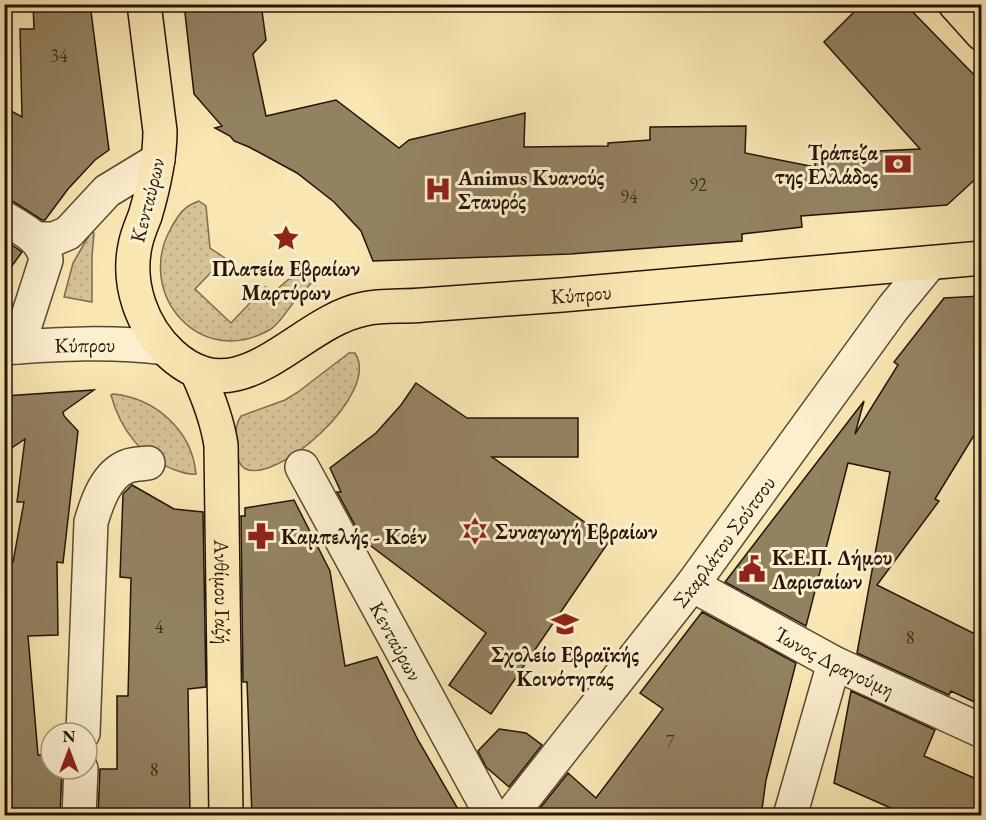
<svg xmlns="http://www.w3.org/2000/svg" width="986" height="820" font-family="'EB Garamond',serif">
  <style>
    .grass { fill: url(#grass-dots); stroke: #7c6c4f; stroke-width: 1.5 }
    .building { fill: #938261; stroke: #241408; stroke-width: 1.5 }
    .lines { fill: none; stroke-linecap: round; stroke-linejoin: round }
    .minor-casing { stroke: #594933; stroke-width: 36 }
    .major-casing { stroke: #241408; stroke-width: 36 }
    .minor { stroke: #fbefce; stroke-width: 33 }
    .major { stroke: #f9e7b3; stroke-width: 33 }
    .labels { text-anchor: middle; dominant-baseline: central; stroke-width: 6; stroke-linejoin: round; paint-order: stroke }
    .number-label { font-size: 18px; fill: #40301e }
    .poi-label { font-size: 21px; font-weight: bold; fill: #241408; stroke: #fbefce; text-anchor: start }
    .street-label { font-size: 21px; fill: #241408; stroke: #fbefce }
  </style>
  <defs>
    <pattern id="grass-dots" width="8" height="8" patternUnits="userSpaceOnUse" patternTransform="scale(1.5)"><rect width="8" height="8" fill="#d5c396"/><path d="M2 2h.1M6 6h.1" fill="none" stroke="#b7a780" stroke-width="1.8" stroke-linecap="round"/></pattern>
  </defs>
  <rect width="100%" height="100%" fill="#f9e7b3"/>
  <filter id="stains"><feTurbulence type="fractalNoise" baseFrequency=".00333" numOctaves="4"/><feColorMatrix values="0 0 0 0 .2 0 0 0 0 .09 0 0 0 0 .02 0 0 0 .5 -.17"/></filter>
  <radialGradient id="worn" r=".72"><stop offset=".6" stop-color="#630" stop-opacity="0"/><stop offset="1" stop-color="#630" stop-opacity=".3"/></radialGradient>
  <path class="grass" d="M 199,201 L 206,206 L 210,248 L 225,258 L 195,289 L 231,323 L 265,287 L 275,291 L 289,279 L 316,270 L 320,274 C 311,283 303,292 295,301 C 287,310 280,323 271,329 C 201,371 134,294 171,228 C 179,214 184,206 199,201 Z
    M 91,232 L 94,233 L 92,256 L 92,302 L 64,297 L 73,263 Z
    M 349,353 L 355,353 C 382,394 274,487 244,468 C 239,464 237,457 236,452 C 234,439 234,427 241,416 L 285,400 L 298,392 Z
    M 113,394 C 155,398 192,430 196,474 C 190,475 184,473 178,471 C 143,460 120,429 111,395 Z"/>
  <path class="building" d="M 33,4 L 90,4 L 109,150 L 95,160 L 68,189 L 45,220 L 42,220 L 14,202 L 4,199 L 4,107 L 22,117 L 20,29 L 34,29 Z
    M 184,4 L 261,4 L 266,40 L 253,54 L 266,116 L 336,100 L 399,148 L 409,140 L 525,113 L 524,147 L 608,146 L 608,143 L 650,140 L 650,127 L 746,126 L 745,153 L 815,167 L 815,154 L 920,149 L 824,42 L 862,4 L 905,4 L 981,82 L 981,174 L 947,205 L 801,216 L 802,227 L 742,234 L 742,241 L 570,254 L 373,261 L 361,231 L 334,202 L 297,173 L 249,147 L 234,141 L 230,136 L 215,128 L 222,126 L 194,94 Z
    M 4,240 L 22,252 L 4,277 Z
    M 981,296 L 981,424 L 935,499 L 939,501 L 877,585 L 981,637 L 981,705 L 951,691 L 949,695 L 857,653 L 890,472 L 848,463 L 806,626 L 725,582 L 864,401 L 855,434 L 898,365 L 894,362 L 944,298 Z
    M 416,383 L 467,418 L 578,418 L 578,457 L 492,457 L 610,540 L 491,714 L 449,685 L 486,633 L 363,540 L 337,492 L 341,492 L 330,468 L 376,433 L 401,405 Z
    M 94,390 L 63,412 L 64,416 L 78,431 L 63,563 L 57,562 L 58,635 L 28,636 L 38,755 L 51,755 L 51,769 L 62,769 L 60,816 L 4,816 L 4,562 L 13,562 L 24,502 L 17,502 L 25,439 L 4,453 L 4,396 Z
    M 132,485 L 174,509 L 203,512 L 206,687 L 188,689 L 190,816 L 98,816 L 100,769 L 117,769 L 117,696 L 128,696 L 131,578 L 120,577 L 123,494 Z
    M 294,500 L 330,571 L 345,666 L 377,657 L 418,740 L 462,816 L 252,816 L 247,682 L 243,682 L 241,516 L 245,516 L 245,508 Z
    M 702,612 L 796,663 L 766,780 L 761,816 L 541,816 L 537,812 L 568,773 L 596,798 L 663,709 L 640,693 Z
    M 851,691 L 935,730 L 924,756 L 981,781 L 981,816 L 909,816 L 834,783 Z
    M 499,729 L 526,733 L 542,745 L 509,787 L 486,767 L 478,751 Z"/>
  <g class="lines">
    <defs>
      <g id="minor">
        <path d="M 4,218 C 22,229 43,238 46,260 L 18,347"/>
        <path d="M 36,239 L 54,239 L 68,233 L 107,191 L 158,160"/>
        <path id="s1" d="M 4,348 C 59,344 111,341 165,348"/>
        <path id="s2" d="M 302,467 L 492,816"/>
        <path id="s3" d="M 692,585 L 834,663 L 982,731"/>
        <path d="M 83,733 L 91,522 C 97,502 106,474 128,466 C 134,464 141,464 148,463"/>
        <path d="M 79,816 L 81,769"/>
        <path id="s4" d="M 510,816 L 692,585 L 893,308 L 930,263"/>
        <path d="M 790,816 L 834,663"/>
      </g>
      <g id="major">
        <path id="s5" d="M 144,4 L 160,131 C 160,159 153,189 145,216 C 141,226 137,235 135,246 C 127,285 142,327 171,354 C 241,418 297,322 364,309 C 383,305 403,307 423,305 C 469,302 516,298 562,295 C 702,283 842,270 982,258"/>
        <path d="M 955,4 L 982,34"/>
        <path id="s6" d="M 197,372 C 208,396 217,419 221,445 L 226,816"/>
      </g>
    </defs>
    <use href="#minor" class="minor-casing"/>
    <use href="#major" class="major-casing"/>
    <use href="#minor" class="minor"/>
    <use href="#major" class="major"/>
  </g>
  <defs>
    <symbol id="bank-bare" viewBox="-9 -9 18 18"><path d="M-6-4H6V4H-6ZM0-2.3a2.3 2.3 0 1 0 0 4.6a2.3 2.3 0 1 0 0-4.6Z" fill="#8f2418" stroke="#fbefce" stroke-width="2.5" paint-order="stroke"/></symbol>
    <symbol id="hospital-bare" viewBox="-9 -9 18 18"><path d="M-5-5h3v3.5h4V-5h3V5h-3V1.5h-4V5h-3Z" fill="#8f2418" stroke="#fbefce" stroke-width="2.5" paint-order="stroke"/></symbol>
    <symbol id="sight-bare" viewBox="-9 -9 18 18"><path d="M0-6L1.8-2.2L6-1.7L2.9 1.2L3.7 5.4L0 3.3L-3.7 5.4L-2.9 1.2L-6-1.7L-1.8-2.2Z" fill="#8f2418" stroke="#fbefce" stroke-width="2.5" paint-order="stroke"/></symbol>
    <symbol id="synagogue-bare" viewBox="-9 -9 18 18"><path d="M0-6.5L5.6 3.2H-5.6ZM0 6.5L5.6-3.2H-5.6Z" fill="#8f2418" stroke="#fbefce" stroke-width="2.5" paint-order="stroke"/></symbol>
    <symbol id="pharmacy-bare" viewBox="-9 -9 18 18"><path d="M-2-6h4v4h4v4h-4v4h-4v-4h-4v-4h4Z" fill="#8f2418" stroke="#fbefce" stroke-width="2.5" paint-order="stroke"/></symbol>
    <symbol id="civic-bare" viewBox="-9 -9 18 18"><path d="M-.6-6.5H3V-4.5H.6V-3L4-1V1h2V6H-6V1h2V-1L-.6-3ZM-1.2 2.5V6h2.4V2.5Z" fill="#8f2418" stroke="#fbefce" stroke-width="2.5" paint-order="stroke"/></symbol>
    <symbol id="school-bare" viewBox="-9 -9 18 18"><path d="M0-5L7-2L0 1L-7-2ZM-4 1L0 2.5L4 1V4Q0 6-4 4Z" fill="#8f2418" stroke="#fbefce" stroke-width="2.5" paint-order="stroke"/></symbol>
  </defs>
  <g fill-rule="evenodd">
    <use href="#bank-bare" x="879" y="145" width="38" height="38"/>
    <use href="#hospital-bare" x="419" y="170" width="38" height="38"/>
    <use href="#sight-bare" x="267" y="219" width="38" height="38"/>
    <use href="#synagogue-bare" x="456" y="512" width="38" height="38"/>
    <use href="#pharmacy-bare" x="242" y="517" width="38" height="38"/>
    <use href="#civic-bare" x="733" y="550" width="38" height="38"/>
    <use href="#school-bare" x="546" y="605" width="38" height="38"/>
  </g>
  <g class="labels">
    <g class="number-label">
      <text x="59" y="55">34</text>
      <text x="698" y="184">92</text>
      <text x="629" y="196">94</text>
      <text x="159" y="626">4</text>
      <text x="910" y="637">8</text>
      <text x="670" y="741">7</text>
      <text x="154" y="769">8</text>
    </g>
    <g class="poi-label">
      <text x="878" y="152" text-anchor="end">Τράπεζα<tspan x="878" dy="24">της Ελλάδος</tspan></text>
      <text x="458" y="177">Animus Κυανούς<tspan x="458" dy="24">Σταυρός</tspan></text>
      <text x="286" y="268" text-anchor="middle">Πλατεία Εβραίων<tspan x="286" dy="24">Μαρτύρων</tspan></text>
      <text x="495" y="531">Συναγωγή Εβραίων</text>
      <text x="281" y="536">Καμπελής - Κοέν</text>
      <text x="772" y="557">Κ.Ε.Π. Δήμου<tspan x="772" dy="24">Λαρισαίων</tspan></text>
      <text x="565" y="654" text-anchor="middle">Σχολείο Εβραϊκής<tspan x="565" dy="24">Κοινότητας</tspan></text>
    </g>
    <g class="street-label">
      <text transform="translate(147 200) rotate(-76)">Κενταύρων</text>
      <text stroke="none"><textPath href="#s5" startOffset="798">Κύπρου</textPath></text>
      <text stroke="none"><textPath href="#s1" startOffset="81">Κύπρου</textPath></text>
      <text stroke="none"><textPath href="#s4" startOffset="348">Σκαρλάτου Σούτσου</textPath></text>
      <text stroke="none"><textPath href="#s6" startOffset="224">Ανθίμου Γαζή</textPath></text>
      <text stroke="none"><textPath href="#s2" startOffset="198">Κενταύρων</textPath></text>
      <text stroke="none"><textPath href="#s3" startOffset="162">Ίωνος Δραγούμη</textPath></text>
    </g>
  </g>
  <rect width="986" height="820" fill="none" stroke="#f9e7b3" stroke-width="24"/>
  <rect x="6" y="6" width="974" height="808" fill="none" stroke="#241408" stroke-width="3"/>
  <rect x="12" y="12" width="962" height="796" fill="none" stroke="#241408" stroke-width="1.5"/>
  <g transform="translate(69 751)"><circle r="28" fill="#fbefce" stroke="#a5977f" stroke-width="1.5"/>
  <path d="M0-4.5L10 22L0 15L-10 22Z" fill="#8f2418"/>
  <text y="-9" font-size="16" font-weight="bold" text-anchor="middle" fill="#241408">N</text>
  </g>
  <rect width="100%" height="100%" filter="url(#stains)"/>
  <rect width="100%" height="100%" fill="url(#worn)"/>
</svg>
